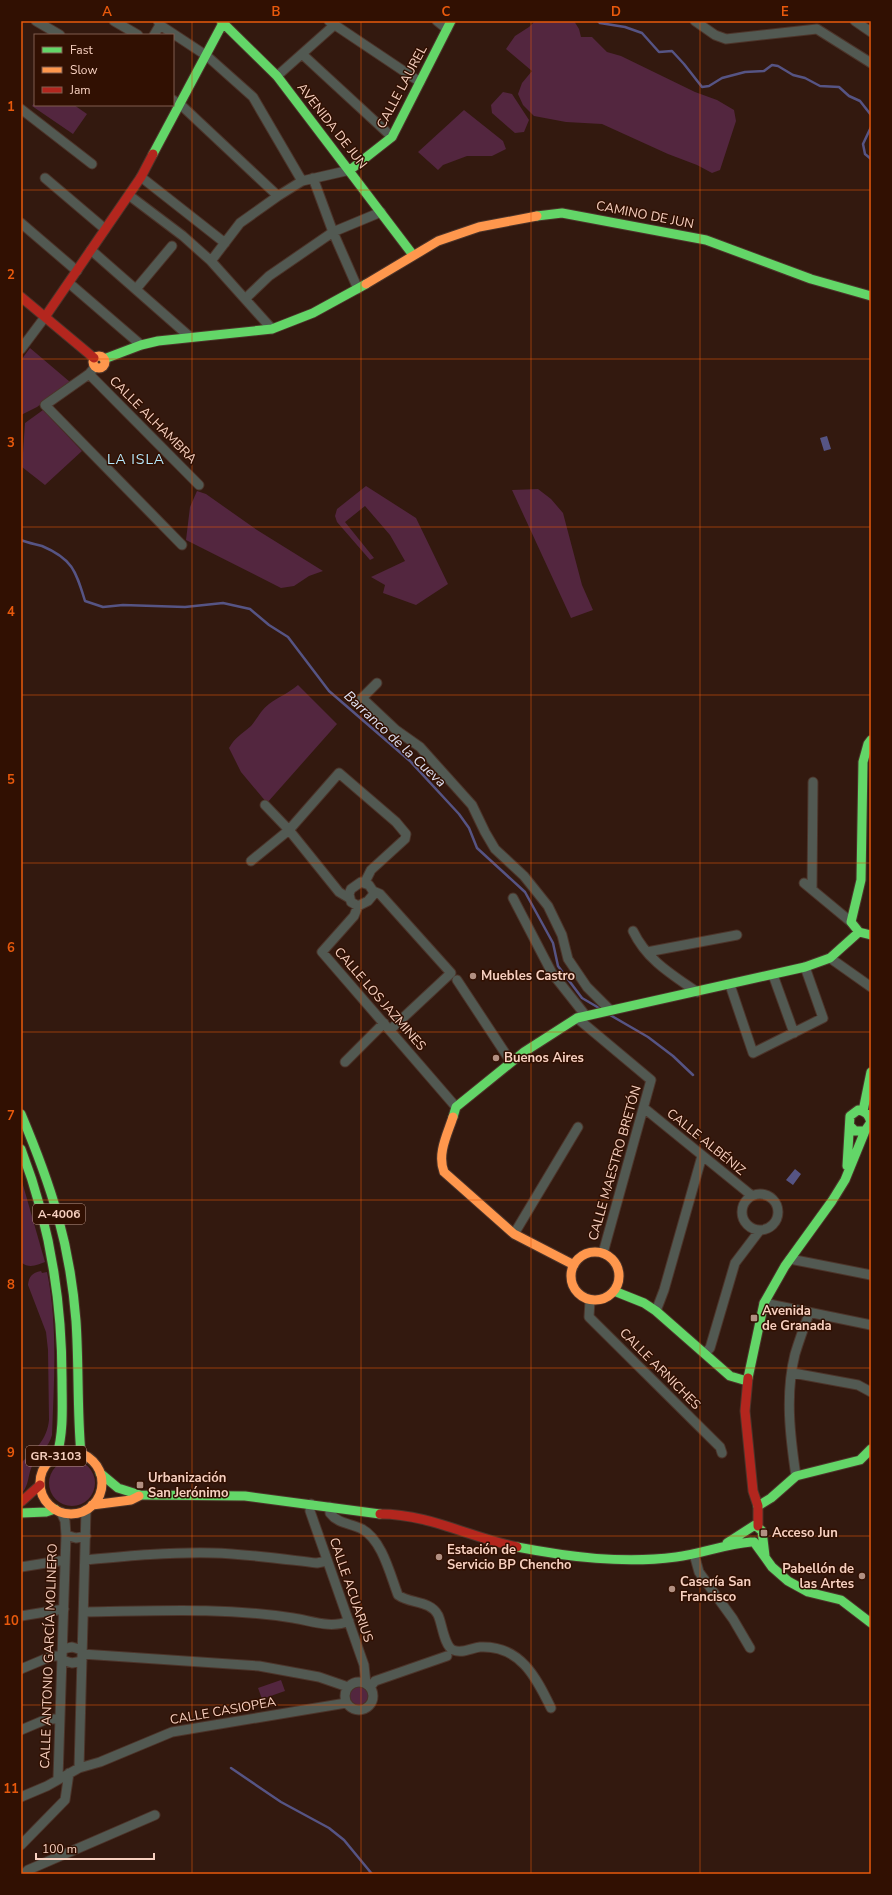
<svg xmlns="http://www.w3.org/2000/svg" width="892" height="1895" font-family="'Nunito Sans',sans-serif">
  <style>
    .green { fill: #53263f }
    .water { fill: #565484 }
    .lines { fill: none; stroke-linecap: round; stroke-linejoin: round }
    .stream { stroke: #565484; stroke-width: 2.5 }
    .street-casing { stroke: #4c342a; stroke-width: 11 }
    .fast-casing { stroke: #4c342a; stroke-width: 11 }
    .slow-casing { stroke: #4c342a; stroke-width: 11 }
    .jam-casing { stroke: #4c342a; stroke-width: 11 }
    .street { stroke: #525952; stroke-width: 9 }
    .fast { stroke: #63d668; stroke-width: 9 }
    .slow { stroke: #ff974d; stroke-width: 9 }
    .jam { stroke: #b3261e; stroke-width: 9 }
    .grid { fill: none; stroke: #e8590c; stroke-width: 1; stroke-opacity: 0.55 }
    .poi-dot { fill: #b29082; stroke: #311002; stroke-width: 1.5 }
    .labels { text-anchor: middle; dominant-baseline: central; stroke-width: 3; stroke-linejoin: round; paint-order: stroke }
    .shield { fill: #311002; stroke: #bc9687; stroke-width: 1 }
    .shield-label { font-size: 12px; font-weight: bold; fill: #f7d0c0 }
    .street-label { font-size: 13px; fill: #f7d0c0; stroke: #311002 }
    .poi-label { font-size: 13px; font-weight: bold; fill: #f7d0c0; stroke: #311002; text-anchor: start }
    .neighbourhood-label { font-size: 14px; letter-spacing: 1px; fill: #b7ebff; stroke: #311002 }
    .water-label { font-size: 14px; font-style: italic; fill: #dfe0f2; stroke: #311002 }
    .neatline { fill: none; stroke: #e8590c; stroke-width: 1.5 }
    .grid-label { font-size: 13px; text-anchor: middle; font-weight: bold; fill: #e8590c }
  </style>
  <rect width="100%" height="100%" fill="#33190f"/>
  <path class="green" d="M 535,21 L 574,21 L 579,29 L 581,37 L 592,37 L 607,52 L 621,56 L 695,92 L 717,100 L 734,110 L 736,121 L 720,170 L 712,173 L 697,165 L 668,154 L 602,124 L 566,122 L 534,116 L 523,105 L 518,94 L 522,83 L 532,71 L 506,49 L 515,36 L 529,27 Z
    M 503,92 L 512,94 L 529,120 L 524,132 L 515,133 L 492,113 L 491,105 Z
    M 35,102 L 35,105 L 74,105 L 87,114 L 73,134 L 32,106 Z
    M 464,110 L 503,141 L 506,149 L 492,156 L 467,156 L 443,165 L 438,170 L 418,152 Z
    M 30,348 L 70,382 L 37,407 L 21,415 L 21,360 Z
    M 43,410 L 82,451 L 45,485 L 22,467 L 25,423 Z
    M 366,486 L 416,518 L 448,584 L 416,605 L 383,593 L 385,585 L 371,577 L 405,561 L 390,535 L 365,506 L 345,522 L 374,558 L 370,560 L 337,522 L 335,516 L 337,509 Z
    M 538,489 L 551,499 L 563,513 L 582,585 L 593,610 L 571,618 L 512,490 Z
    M 197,491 L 206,494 L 257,530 L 323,571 L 309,576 L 294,586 L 281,588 L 186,540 L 190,507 Z
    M 298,685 L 337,724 L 267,803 L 241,772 L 229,748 C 236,736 241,735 251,726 C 257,719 261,710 269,704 C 278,697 289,693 298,685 Z
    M 21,1178 L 45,1262 C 38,1264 30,1270 21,1262 Z
    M 41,1271 L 42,1273 L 47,1272 C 58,1325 54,1381 52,1435 C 49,1448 37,1454 32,1466 C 27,1478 30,1483 21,1495 L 21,1463 C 35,1450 47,1440 49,1420 L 48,1350 L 46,1332 L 28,1285 C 29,1276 32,1273 41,1271 Z
    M49 1483a23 23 0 1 1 46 0a23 23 0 1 1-46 0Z
    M 281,1680 L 285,1691 L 262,1699 L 258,1688 Z
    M350 1696a9 9 0 1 1 18 0a9 9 0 1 1-18 0Z"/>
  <path class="water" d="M 827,436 L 831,449 L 824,451 L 820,438 Z
    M 795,1169 L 801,1174 L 793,1185 L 786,1180 Z"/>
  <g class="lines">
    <path class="stream" d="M 598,21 L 600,23 L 625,27 L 642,33 L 659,52 L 672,51 L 684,64 L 702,87 L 709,86 L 722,78 L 745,72 L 764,71 L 772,65 L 778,66 L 793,75 L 805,78 L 820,86 L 839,87 L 849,96 L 860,101 L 871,115
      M 871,127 L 863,144 L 865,154 L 871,159
      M 21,540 C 28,543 35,544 42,546 C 73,559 76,572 85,601 L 103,607 L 123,605 L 185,607 L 223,603 L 250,609 L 269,625 L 288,637 L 329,691 L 410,761 L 459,814 L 469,828 L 477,848 L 525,892 L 553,943 L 558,966 L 582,998 L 599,1008
      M 610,1015 L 648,1037 L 673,1056 L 693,1075
      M 231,1768 L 281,1802 L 329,1828 L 344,1840 L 372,1874"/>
    <defs>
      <path id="street" d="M 36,21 L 60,35
        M 114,21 L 138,35
        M 158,21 L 160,25 L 207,56 L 253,97 L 302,181
        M 329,21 L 420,82
        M 437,21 L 447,29
        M 695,21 L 715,35 L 726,39 L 817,29 L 871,63
        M 855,21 L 871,32
        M 154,35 L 160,25
        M 302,54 L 392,137
        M 277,76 L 331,28 L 335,21
        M 173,100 L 181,105 L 278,196
        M 21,109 L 92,164
        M 141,177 L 225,243
        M 45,178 L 105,229
        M 313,178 L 333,232 L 358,289
        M 130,196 L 183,236 L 211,261 L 272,329
        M 21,223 L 77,271
        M 91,250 L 190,337
        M 211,261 L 240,223 L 278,196 L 302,181 L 350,170
        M 69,283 L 141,345
        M 136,289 L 172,246
        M 246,298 L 269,276 L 333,232 L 381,212
        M 21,349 L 45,317
        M 95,367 L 89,374 L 45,405 L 182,545
        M 89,374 L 199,485
        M 377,683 L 362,698 L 396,730 L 420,747 L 472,805 L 485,832 L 495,849 L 524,876 L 548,906 L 562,935 L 568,959 L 587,987 L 609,1009
        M 265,805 L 289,830 L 339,892 L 349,898
        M 251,861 L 289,830 L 339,773 L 396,822 L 406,834 L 405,839 L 371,870 L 365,882
        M 361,882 L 369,885 L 373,891 L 373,895 L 368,901 L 358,906 L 351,902 L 349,894 L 351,889 Z
        M 804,883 L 851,922
        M 812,889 L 813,782
        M 373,891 L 380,894 L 451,973 L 390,1030
        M 513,898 L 552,973 L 586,1016
        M 358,906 L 354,916 L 322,952 L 456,1107
        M 633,931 C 647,960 671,974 697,992
        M 647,952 L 737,935
        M 830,958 L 871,987
        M 773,975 L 794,1033
        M 457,980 L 511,1062
        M 730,985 L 753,1053 L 823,1018 L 805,967
        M 577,1018 L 651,1080 L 603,1253
        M 345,1062 L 384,1023
        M 644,1108 L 751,1195
        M742 1212a18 18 0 1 1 36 0a18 18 0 1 1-36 0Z
        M 514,1234 L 578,1127
        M 790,1259 L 871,1275
        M 590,1300 L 589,1317 L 720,1447 L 722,1453
        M 764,1303 L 871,1325
        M 656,1311 L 664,1290 L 702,1156
        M 705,1353 L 710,1348 L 735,1263 L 760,1230
        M 793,1373 L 858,1385 L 871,1392
        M 796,1476 C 790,1436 785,1394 795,1354 C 799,1341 804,1327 809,1314
        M 311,1504 L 310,1511 L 364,1665 L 366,1684
        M 330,1507 L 330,1513 C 338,1524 350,1523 362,1529 C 382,1540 390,1574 398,1595 C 410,1604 430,1600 438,1615 C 442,1623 444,1646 453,1650 C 462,1654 471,1648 480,1647 C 520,1645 536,1677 551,1708
        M 66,1535 L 76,1538 L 86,1536
        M 694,1554 L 699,1572 L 733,1619 L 750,1648
        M 85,1560 C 128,1556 170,1552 213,1553 C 248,1554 282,1559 317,1563 L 327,1561
        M 21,1567 L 65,1560
        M 84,1612 C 155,1611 222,1607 293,1618 C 312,1621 331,1629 349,1621
        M 21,1616 L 64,1609
        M 63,1649 L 72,1647 L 82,1650
        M 82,1654 L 259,1666 L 319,1677 L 348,1687
        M 62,1660 L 72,1663 L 82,1661
        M 21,1669 L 52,1656 L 62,1656
        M345 1696a14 14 0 1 1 28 0a14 14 0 1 1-28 0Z
        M 370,1687 L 375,1681 L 447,1656
        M 21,1730 L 47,1719 L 60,1719
        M 79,1768 L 86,1510
        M 58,1778 L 66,1535 L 65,1521 L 61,1512
        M 21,1797 L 47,1786 L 79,1768 L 100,1762 L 172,1732 L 346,1703
        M 21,1845 L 65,1800 L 69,1773
        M 24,1874 L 28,1870 L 155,1815"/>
      <path id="fast" d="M 221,21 L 277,76 L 413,255
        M 153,154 L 223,23
        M 350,170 L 392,137 L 451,21
        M 537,216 L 562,213 L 706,240 L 811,279 L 871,296
        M 104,359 L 141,345 L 158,341 L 272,329 L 313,313 L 366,284
        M 871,740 L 868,744 L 863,762 L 861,880 L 851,922 L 859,932 L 871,935
        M 863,1111 L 871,1072
        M 21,1114 C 51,1185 70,1243 76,1321 C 79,1365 77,1410 81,1454
        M 453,1117 L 456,1107 L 524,1052 L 577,1018 L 805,967 L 830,958 L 859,932
        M 21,1149 C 50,1224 62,1299 62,1379 C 62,1405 64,1430 57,1455
        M 847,1166 L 850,1116 L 858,1110 C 866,1111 869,1115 871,1122 L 865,1131 L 855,1131 L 850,1126
        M 614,1291 L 644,1303 L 656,1311 L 730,1376 L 747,1381
        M 748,1378 L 764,1303 L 785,1266 L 832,1201 L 845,1180 L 865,1131
        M 100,1473 L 118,1488 L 140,1495 L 245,1496 L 380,1514
        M 758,1506 L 771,1498 L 796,1476 L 860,1460 L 871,1449
        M 21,1513 L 46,1512 L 55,1509
        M 754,1542 L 772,1567 L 788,1581 L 808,1592 L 841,1600 L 871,1623
        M 727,1543 L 755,1525 L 762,1531 L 765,1556
        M 517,1547 C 569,1557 623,1564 676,1557 C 701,1554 725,1544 751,1542"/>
      <path id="slow" d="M 366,284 L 438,241 L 479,227 L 537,216
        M93 362a6 6 0 1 1 12 0a6 6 0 1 1-12 0Z
        M 453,1117 C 447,1135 437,1154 444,1172 L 514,1234 L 574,1265
        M571 1276a24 24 0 1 1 48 0a24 24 0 1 1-48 0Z
        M40 1483a31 31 0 1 1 62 0a31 31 0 1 1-62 0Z
        M 92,1505 L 131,1500 L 139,1496"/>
      <path id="jam" d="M 21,297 L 94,358
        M 45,317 L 141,177 L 153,154
        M 748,1378 L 745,1411 L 753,1491 L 758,1506 L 758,1526
        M 21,1502 L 40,1485
        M 380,1514 C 429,1514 471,1538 517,1547"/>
    </defs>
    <use href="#street" class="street-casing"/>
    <use href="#fast" class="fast-casing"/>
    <use href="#slow" class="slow-casing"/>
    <use href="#jam" class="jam-casing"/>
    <use href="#street" class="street"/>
    <use href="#fast" class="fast"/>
    <use href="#slow" class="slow"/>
    <use href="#jam" class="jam"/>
  </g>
  <path class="grid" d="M 192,21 L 192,1874M 361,21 L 361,1874M 531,21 L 531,1874M 700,21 L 700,1874M 21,190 L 871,190M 21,359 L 871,359M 21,527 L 871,527M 21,695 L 871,695M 21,863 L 871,863M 21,1032 L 871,1032M 21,1200 L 871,1200M 21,1368 L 871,1368M 21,1536 L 871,1536M 21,1705 L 871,1705"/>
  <g class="poi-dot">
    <circle cx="473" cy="976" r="4"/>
    <circle cx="496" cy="1058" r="4"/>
    <rect x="750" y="1314" width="8" height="8" rx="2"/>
    <rect x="136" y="1481" width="8" height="8" rx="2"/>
    <rect x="760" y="1529" width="8" height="8" rx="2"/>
    <circle cx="439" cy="1557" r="4"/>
    <circle cx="862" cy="1576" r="4"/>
    <circle cx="672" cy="1589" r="4"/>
  </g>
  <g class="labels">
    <g class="shield">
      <rect x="33" y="1204" width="52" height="20" rx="3"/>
      <rect x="26" y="1446" width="60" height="20" rx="3"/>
    </g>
    <g class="shield-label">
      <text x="59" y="1214">A-4006</text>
      <text x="56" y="1456">GR-3103</text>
    </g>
    <g class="street-label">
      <text transform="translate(402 87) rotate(-62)">CALLE LAUREL</text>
      <text transform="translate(332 126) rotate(52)">AVENIDA DE JUN</text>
      <text transform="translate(645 215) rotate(11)">CAMINO DE JUN</text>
      <text transform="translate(153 420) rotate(45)">CALLE ALHAMBRA</text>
      <text transform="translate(380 999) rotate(49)">CALLE LOS JAZMINES</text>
      <text transform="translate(706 1142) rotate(39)">CALLE ALBÉNIZ</text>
      <text transform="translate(615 1163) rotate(-74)">CALLE MAESTRO BRETÓN</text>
      <text transform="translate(660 1369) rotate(45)">CALLE ARNICHES</text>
      <text transform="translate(351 1590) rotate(71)">CALLE ACUARIUS</text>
      <text transform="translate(49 1656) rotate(-88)">CALLE ANTONIO GARCÍA MOLINERO</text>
      <text transform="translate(223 1711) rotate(-10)">CALLE CASIOPEA</text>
    </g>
    <g class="poi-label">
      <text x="481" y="976">Muebles Castro</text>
      <text x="504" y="1058">Buenos Aires</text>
      <text x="762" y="1311">Avenida<tspan x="762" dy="15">de Granada</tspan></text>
      <text x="148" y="1478">Urbanización<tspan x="148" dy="15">San Jerónimo</tspan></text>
      <text x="772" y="1533">Acceso Jun</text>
      <text x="447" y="1550">Estación de<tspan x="447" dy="15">Servicio BP Chencho</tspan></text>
      <text x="854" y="1569" text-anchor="end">Pabellón de<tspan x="854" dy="15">las Artes</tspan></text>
      <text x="680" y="1582">Casería San<tspan x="680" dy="15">Francisco</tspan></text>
    </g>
    <g class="neighbourhood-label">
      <text x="136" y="459">LA ISLA</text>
    </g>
    <g class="water-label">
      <text transform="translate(395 739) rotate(43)">Barranco de la Cueva</text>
    </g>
  </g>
  <rect width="892" height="1895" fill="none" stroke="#311002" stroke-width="44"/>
  <rect x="34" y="34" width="140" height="72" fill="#311002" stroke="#805d4e"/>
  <rect x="42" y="47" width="20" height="6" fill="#63d668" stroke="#805d4e"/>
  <text x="70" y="54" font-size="12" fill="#f7d0c0">Fast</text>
  <rect x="42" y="67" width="20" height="6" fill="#ff974d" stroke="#805d4e"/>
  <text x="70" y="74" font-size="12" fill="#f7d0c0">Slow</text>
  <rect x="42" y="87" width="20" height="6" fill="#b3261e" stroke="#805d4e"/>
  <text x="70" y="94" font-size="12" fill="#f7d0c0">Jam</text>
  <path d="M36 1853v6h118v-6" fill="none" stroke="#f7d0c0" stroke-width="2"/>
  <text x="42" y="1853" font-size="12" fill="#f7d0c0" stroke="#311002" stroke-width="3" paint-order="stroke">100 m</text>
  <rect x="22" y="22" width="848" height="1851" class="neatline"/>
  <g class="grid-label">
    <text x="107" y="16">A</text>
    <text x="276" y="16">B</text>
    <text x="446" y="16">C</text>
    <text x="616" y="16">D</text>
    <text x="785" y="16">E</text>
    <text x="11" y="111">1</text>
    <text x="11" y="279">2</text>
    <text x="11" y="447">3</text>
    <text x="11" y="616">4</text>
    <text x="11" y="784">5</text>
    <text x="11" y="952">6</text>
    <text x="11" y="1120">7</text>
    <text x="11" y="1289">8</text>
    <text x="11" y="1457">9</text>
    <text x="11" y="1625">10</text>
    <text x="11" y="1793">11</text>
  </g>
</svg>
